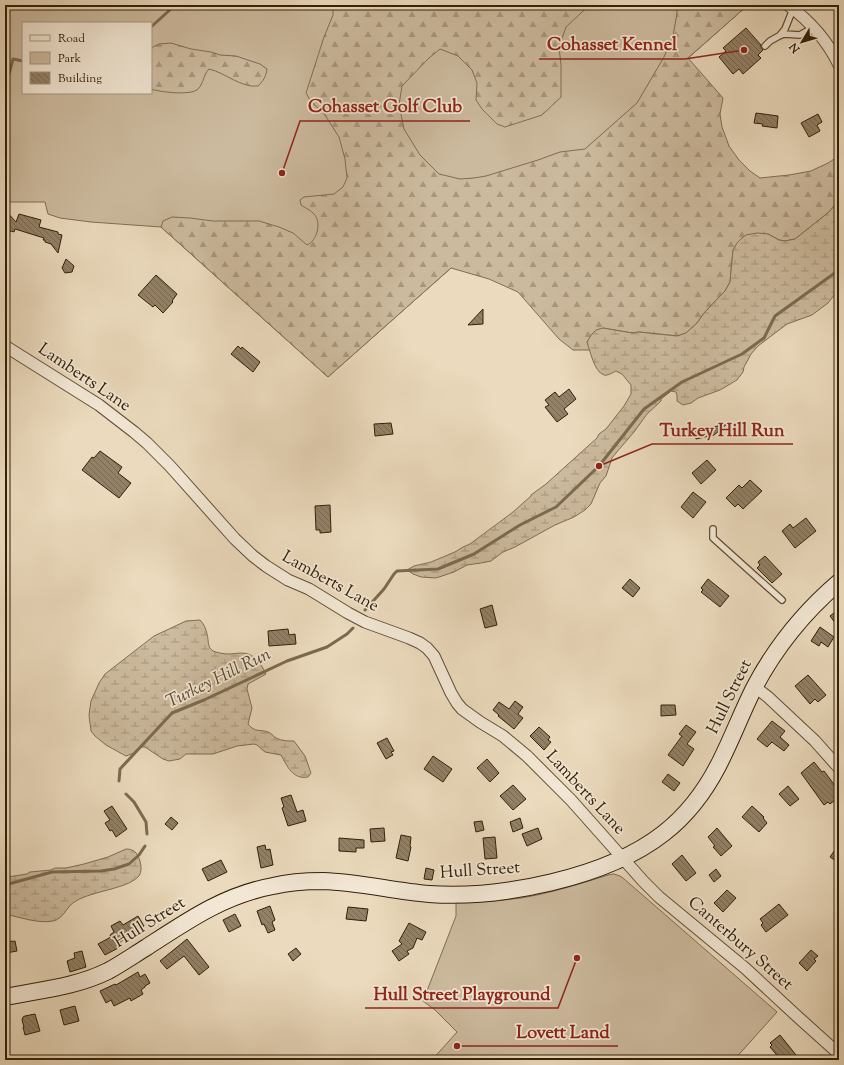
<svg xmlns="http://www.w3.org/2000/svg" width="844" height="1065" font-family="'Sorts Mill Goudy',serif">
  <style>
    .green { fill: #ccba9e; stroke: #7f6d54; fill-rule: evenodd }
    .forest { fill: url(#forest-firs); stroke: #7f6d54 }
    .wetland { fill: url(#wetland-marsh); stroke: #7f6d54 }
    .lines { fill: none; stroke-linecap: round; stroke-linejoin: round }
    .stream { stroke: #7b6a50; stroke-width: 3 }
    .building { fill: url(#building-back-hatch); stroke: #322009 }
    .service-casing { stroke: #604e36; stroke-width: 8 }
    .minor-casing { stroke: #604e36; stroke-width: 13 }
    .secondary-casing { stroke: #322009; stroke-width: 18 }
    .service { stroke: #f2e7d4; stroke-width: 5.5 }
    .minor { stroke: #f2e7d4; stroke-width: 11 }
    .secondary { stroke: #f2e7d4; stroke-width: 16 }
    .labels { text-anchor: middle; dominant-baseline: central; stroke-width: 3.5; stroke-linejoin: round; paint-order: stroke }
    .street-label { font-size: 17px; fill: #322009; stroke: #f2e7d4 }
    .water-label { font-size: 18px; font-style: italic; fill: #5d4b33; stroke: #f2e7d4 }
    .leader { fill: none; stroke: #8f2418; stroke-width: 1.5 }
    .callout-dot { fill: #8f2418; stroke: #f2e7d4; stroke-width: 1.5 }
    .callout-label { font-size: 18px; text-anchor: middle; font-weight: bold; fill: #8f2418; stroke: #f2e7d4; stroke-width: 3.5; stroke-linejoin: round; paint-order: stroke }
  </style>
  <defs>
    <pattern id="forest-firs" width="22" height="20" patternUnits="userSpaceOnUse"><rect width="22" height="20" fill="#ccba9e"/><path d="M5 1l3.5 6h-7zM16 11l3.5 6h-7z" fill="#a6977f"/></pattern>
    <pattern id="wetland-marsh" width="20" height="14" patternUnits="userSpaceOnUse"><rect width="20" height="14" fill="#ccba9e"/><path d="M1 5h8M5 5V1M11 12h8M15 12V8" fill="none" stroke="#a6977f"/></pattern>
    <pattern id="building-back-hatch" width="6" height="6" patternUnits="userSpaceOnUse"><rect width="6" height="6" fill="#928167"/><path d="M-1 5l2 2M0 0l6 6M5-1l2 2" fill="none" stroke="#786953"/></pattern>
  </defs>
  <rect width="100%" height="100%" fill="#ebdabd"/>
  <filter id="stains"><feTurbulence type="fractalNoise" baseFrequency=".005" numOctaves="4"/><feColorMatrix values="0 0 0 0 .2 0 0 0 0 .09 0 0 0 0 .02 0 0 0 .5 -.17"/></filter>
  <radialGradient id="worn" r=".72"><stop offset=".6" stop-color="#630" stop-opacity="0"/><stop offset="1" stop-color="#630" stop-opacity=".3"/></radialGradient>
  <path class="green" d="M 5,5 L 748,5 L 328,377 L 161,227 L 91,222 L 60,218 L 48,214 L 45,202 L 5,202 ZM 23,23 L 151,23 L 151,93 L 23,93 Z
    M 614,874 L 620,876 L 623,878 L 777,1012 L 734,1060 L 432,1060 L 457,1032 L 435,1010 L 423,1001 L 456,916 L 456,902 C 478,902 499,901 521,898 C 551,893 580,884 608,875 Z"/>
  <path class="forest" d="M 333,5 L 591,5 L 582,12 L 566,27 L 559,47 L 561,65 L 561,97 L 542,115 L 505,127 L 497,124 L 482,109 L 476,100 L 477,83 L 472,70 L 458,56 L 440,49 L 429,58 L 402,86 L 399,105 L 404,129 L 420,155 L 439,174 L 460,179 L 474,178 L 486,176 L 538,160 L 560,152 L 585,149 L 637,103 L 664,57 L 673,36 L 677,13 L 677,5 L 748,5 L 688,58 L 723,98 L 720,114 L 722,127 L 729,146 L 739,160 L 750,171 L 760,178 L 789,175 L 811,171 L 828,163 L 839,156 L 839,200 L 829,212 L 795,239 L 785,241 L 779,240 L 768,234 L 733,250 L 730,282 L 725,291 L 704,313 L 697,323 L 686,333 L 677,336 L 639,332 L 632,333 L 603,328 L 587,342 L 590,350 L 573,350 L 559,339 L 518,292 L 489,279 L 451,268 L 328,377 L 161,227 L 163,221 L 172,217 L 190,218 L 213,221 L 259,221 L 279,227 L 293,233 L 307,245 C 317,241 322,222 314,214 C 311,210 305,208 301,205 L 300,200 L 304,197 L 334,194 L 343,187 L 347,178 L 345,159 L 339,137 L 323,112 L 311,102 L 306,93 L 324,37 L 333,15 Z
    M 171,43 L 191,49 L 211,52 L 220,55 L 236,56 L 260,64 L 267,69 C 266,77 263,81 258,86 C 241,88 226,73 209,69 C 203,75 204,83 198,89 C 191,96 160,92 151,89 L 151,48 L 159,44 Z"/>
  <path class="wetland" d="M 839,200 L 839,245 L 837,248 L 834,255 L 835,262 L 839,267 L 839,289 L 828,303 L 812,315 L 787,324 L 758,346 L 751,354 L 744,367 L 743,372 L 737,380 L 720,390 L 698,398 L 691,403 L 683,405 L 677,401 L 677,395 L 676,392 L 671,391 L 661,399 L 661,401 L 647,414 L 634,432 L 616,453 L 612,458 L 606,476 L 600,483 L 591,504 L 585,510 L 574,517 L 555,525 L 515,547 L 503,552 L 491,561 L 481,563 L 467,565 L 454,572 L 436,578 L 421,577 L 413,574 L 407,570 L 414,566 L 431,562 L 455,552 L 463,547 L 470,544 L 513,512 L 531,496 L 531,495 L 546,484 L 597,438 L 599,434 L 606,429 L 624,406 L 631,394 L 631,385 L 622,374 L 616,371 C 612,373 607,376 604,375 C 594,372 590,350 587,342 L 591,335 L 596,330 L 603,328 L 632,333 L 639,332 L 677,336 L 686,333 L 697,323 L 704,313 L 725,291 L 730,282 L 733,250 L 737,243 L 742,238 L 746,235 L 757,233 L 768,234 L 779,240 L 785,241 L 795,239 L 829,212 Z
    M 200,620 C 204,624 206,629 207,634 C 209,641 207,647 213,651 C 218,653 224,654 229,654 C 234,654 242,652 248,654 C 257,657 262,666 266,674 L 248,684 L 247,689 L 252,708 L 248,724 C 255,733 260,729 268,732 C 271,733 273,736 276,738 C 282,741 288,741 294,741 L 305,756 L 311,773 L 308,777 C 293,780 287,766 281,755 L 265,752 L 257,745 L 254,744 L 237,746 L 213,754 L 186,754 L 180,759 L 169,761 L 163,759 L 145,747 L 141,747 L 134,753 L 126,756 L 106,745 L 95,736 L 91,731 L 89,715 L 91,701 L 99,683 L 105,674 L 154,636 L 186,621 Z
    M 126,849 C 131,849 136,851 138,856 C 141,862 143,872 138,877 C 126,889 92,891 76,901 C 67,905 64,919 53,921 C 39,924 19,917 5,914 L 5,876 L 8,877 L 27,874 L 30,872 L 51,870 L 55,868 L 66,868 L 84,864 L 108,857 Z"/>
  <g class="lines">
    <path class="stream" d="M 151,27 L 172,8 L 178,5
      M 5,76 L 7,76 L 9,74 L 13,59 L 23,61
      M 365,610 L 384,589 L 394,574 L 397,571 L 438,569 L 474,554 L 520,525 L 556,507 L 599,466 L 644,409 L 682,382 L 742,354 L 764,338 L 775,316 L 839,270
      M 119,781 L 120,769 L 172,713 L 204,700 L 287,661 L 327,647 L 347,634 L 353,628
      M 126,794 L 134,802 L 146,822 L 147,834
      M 5,885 L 52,872 L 101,871 L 114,869 L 129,864 L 139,855 L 145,846"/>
  </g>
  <path class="building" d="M 746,28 L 761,45 L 761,47 L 763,50 L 758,55 L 761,58 L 743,74 L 739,69 L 733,74 L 719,57 L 726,51 L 723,48 Z
    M 756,113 L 778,116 L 777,128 L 762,126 L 763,124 L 754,123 Z
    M 818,114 L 822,122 L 817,125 L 820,131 L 809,137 L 801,123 Z
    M 5,210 L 16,222 L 19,214 L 41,220 L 39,227 L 58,232 L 58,234 L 62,235 L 58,253 L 51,244 L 45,242 L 45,240 L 43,240 L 44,238 L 15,229 L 14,232 L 11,231 L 5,236 Z
    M 66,259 L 74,266 L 72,272 L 65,273 L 62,268 Z
    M 156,275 L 177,294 L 172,301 L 173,302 L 163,313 L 155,305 L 153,307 L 138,295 Z
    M 483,309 L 483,324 L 468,325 Z
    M 238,346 L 241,349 L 242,347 L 260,362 L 253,372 L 231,354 Z
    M 569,389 L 576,399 L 564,409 L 568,414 L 557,422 L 545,407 L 549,405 L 545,400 L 555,392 L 559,397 Z
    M 391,423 L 393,434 L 375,436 L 374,424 Z
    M 727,424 L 714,435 L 696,439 L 695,431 Z
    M 100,451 L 122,467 L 118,473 L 131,483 L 119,498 L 82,470 L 92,457 L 94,458 Z
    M 707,460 L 716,470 L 701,484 L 692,473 Z
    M 750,480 L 762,491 L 743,509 L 738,504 L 735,507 L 726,498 L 739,485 L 742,488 Z
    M 693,492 L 706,502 L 693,518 L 681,507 Z
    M 330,505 L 331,532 L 320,533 L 320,530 L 316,530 L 315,506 Z
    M 806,518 L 816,531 L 795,548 L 782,531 L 790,524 L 793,528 Z
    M 765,556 L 782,574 L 772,583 L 757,568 L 760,565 L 758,562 Z
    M 630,579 L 640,588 L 633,597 L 622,588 Z
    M 708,579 L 729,596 L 720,607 L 701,592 L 703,590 L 701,588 Z
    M 492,605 L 497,625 L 485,628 L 480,609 Z
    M 839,609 L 839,628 L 830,616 Z
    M 820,627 L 834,637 L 828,647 L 821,642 L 819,646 L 811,641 Z
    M 288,629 L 289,635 L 295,634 L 296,644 L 269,646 L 268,631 Z
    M 808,675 L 826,695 L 818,702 L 815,699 L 810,704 L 795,686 Z
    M 515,701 L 523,707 L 518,714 L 523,718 L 514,729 L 498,716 L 499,715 L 493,710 L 499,702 L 509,709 Z
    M 661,705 L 675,705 L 676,715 L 661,716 Z
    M 772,721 L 785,731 L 780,737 L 789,745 L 784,751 L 772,742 L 767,747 L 757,739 Z
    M 686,725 L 696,732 L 687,744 L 694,749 L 683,766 L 668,755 L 682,736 L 679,734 Z
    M 539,727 L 550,737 L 548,740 L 551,742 L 544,750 L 530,736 Z
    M 387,738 L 394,751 L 391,752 L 393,755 L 386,759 L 377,743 Z
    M 433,756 L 452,769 L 443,782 L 424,769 Z
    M 487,759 L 499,773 L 490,782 L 477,768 Z
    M 814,762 L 822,772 L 824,771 L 839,791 L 839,797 L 830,804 L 828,802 L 824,805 L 801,773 Z
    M 668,774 L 680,783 L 674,791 L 662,782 Z
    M 513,785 L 526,799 L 513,810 L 500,796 Z
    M 788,786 L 799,799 L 790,806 L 779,794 Z
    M 291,795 L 297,812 L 303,810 L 306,821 L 288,826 L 282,808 L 284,807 L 281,798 Z
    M 112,806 L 127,829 L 116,837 L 112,830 L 110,831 L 105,823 L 110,820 L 104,811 Z
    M 752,806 L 764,817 L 763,818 L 767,823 L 759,832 L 742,817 Z
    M 171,817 L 178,823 L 172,830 L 165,824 Z
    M 520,818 L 523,828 L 513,832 L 510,822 Z
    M 482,821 L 484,830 L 476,832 L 474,822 Z
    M 384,828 L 385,841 L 371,842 L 370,829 Z
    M 538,828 L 542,839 L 527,846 L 522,834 Z
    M 717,828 L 732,846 L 721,856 L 713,847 L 715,846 L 708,837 Z
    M 401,835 L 411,837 L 410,846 L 411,847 L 408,861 L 396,858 Z
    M 495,837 L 497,858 L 485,859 L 483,838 Z
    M 339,838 L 364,840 L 364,848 L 356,848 L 356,852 L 339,851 Z
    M 839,844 L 839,863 L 830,857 Z
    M 265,845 L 266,850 L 270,849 L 273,865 L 261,868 L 257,847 Z
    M 682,855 L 696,873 L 686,881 L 672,864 Z
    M 221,860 L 227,872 L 208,881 L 202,869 Z
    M 426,868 L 434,870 L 432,880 L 424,879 Z
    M 716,869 L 721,876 L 714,882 L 709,875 Z
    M 727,890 L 736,898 L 723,912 L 714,903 Z
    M 779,904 L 788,915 L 766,932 L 761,925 L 763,923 L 760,919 Z
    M 270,906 L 275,920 L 272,922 L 275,930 L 268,933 L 264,924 L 262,925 L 257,911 Z
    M 348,907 L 368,909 L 366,921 L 346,919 Z
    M 235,914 L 241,926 L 229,932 L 223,920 Z
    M 138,916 L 144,926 L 125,937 L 126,938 L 120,942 L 122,946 L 105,955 L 98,944 L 111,937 L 110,935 L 114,932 L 111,926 L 120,921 L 123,925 Z
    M 409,923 L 426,932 L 422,940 L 417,938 L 413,948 L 407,951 L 409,954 L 399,961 L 392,951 L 402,944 L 399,941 Z
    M 187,939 L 209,967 L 199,975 L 184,956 L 167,969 L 160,961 Z
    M 15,941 L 17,951 L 6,953 L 5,942 Z
    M 296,948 L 301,954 L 293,961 L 288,954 Z
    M 811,950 L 818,956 L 814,959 L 816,961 L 807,971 L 799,963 Z
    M 82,951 L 86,967 L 70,972 L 67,961 L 75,958 L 74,953 Z
    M 138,972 L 140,977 L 145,974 L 150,983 L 145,986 L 145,987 L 141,990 L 143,994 L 131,1001 L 130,998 L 114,1006 L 111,1000 L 106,1003 L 100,991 L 115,984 L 116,985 Z
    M 75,1006 L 79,1021 L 64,1025 L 60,1010 Z
    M 35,1014 L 40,1031 L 25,1035 L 23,1027 L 24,1027 L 22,1020 L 23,1017 L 25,1016 Z
    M 780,1035 L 800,1060 L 781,1060 L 770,1047 L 772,1045 L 770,1043 Z"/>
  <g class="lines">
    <defs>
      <path id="service" d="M 780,35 L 785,29 L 793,9
        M 765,46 L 770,41 L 779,36 L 784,34 L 800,35 L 814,27
        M 713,529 L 713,538 L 782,600"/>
      <path id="minor" d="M 788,5 C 810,21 827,40 839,65
        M 5,346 L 99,405 L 134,432 L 147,443 L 170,466 L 235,539 L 253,556 L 266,566 L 288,580 L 309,589 L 348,613 L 365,622 L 409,638 L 420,643 L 427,648 L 434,656 L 451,693 L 457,703 L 462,709 L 480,722 L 503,736 L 527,756 L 571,800 L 643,881 L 659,897 L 745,968 L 799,1018 L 839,1054
        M 755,687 L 768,697 L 815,741 L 839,768"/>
      <path id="secondary" d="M 5,997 C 39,990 76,987 108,971 C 121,964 134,955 147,947 C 187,921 224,895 273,886 C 289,882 306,881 323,881 C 359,882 393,891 429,894 C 500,899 607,878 664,833 C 687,815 705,791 718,766 C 731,741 741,714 754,688 C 775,648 804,612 839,582"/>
    </defs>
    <use href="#service" class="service-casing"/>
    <use href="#minor" class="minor-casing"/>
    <use href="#secondary" class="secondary-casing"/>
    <use href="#service" class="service"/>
    <use href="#minor" class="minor"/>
    <use href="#secondary" class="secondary"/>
  </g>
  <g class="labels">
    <g class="street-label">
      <text transform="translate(84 378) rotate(34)">Lamberts Lane</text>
      <text transform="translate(330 582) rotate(29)">Lamberts Lane</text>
      <text transform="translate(730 697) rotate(-64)">Hull Street</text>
      <text transform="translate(585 793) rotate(47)">Lamberts Lane</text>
      <text transform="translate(480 871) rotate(-4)">Hull Street</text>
      <text transform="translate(150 923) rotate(-32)">Hull Street</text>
      <text transform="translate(740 944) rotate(41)">Canterbury Street</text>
    </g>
    <g class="water-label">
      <text transform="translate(219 679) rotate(-26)">Turkey Hill Run</text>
    </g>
  </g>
  <path class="leader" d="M744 50L685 59H539M282 173L300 121H470M599 466L652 444H793M577 958L558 1008H365M457 1046L509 1046H618"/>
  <g class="callout-dot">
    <circle cx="744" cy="50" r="4"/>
    <circle cx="282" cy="173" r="4"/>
    <circle cx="599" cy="466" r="4"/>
    <circle cx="577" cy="958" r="4"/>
    <circle cx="457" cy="1046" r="4"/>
  </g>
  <g class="callout-label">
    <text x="612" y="50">Cohasset Kennel</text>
    <text x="385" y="112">Cohasset Golf Club</text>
    <text x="722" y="436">Turkey Hill Run</text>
    <text x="462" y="1000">Hull Street Playground</text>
    <text x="563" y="1038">Lovett Land</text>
  </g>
  <rect width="844" height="1065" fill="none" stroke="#ebdabd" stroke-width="20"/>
  <rect x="6" y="6" width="832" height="1053" fill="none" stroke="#322009" stroke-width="2"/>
  <rect x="10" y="10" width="824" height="1045" fill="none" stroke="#322009"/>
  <rect x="22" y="22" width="130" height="72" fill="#f2e7d4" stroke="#a59783"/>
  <rect x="30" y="35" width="20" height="6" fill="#f2e7d4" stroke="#a59783"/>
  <text x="58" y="42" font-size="12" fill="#322009">Road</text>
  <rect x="30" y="52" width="20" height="12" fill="#ccba9e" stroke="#a59783"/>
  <text x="58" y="62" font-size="12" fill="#322009">Park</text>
  <rect x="30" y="72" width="20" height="12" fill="url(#building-back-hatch)" stroke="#a59783"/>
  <text x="58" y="82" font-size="12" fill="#322009">Building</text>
  <g transform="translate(802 42) rotate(232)" stroke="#f2e7d4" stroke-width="3" paint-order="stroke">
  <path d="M0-3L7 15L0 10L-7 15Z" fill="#322009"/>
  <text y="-6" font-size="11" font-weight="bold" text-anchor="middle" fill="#322009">N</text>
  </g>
  <rect width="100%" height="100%" filter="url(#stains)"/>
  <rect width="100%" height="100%" fill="url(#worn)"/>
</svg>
